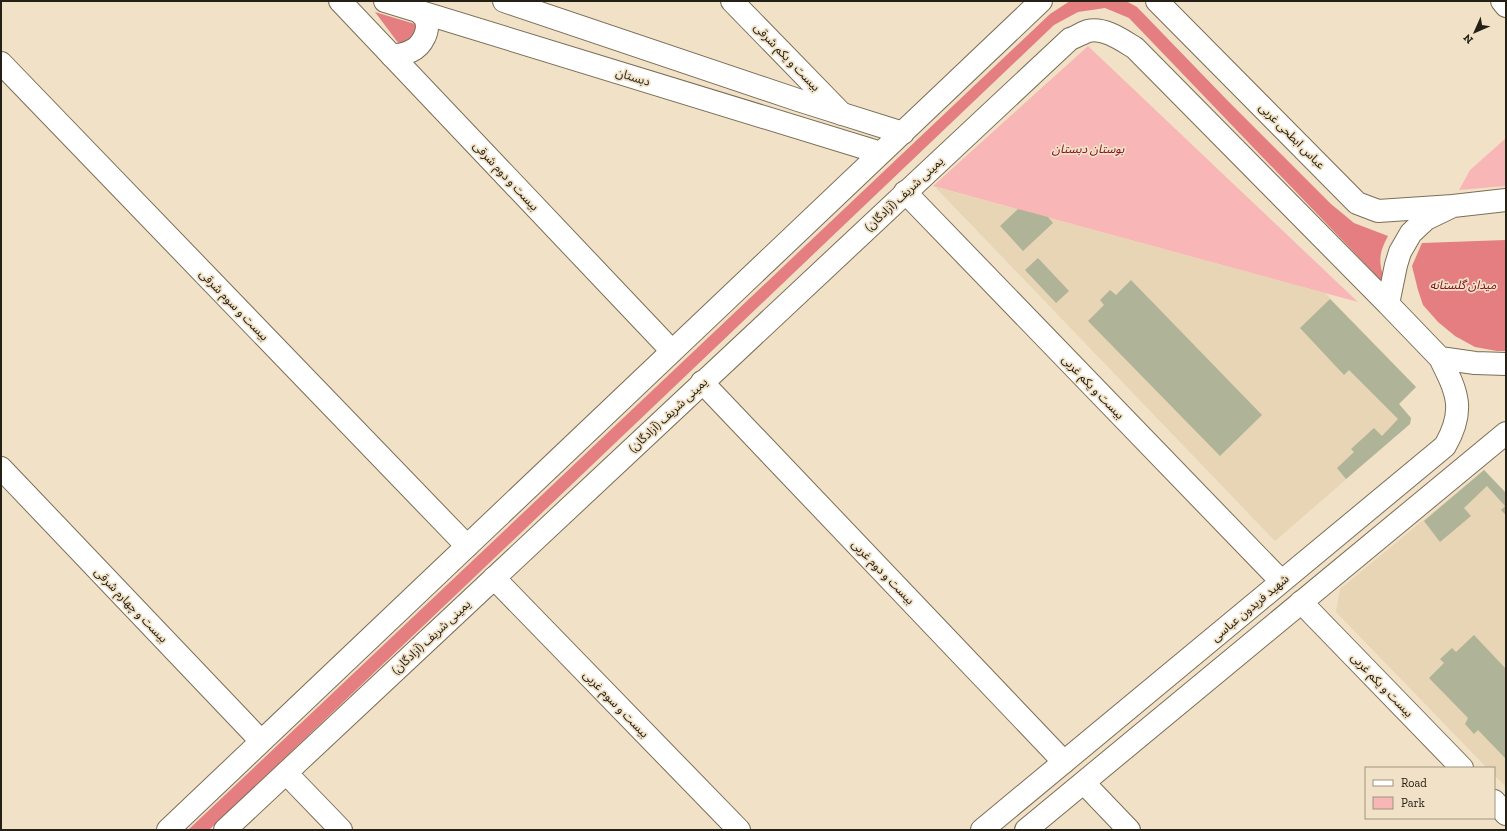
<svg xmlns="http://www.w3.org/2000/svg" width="1507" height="831" font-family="'Zilla Slab','Noto Sans Arabic',serif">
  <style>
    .built { fill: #e7d5b5 }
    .green { fill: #f8b7b6 }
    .forest { fill: #e47e81 }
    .building { fill: #afb397 }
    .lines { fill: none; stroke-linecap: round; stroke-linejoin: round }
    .street-casing { stroke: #7b6e57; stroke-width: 24 }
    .secondary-casing { stroke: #7b6e57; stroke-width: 24 }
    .street { stroke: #fff; stroke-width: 22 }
    .secondary { stroke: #fff; stroke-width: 22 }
    .labels { text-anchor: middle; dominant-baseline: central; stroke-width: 3.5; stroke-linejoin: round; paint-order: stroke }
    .street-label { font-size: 12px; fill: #252016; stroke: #f1e2c7 }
    .park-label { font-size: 12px; font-style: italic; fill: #8c0e26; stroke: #f1e2c7 }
  </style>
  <rect width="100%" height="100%" fill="#f1e2c7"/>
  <path class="built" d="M 935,187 L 1325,293 L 1416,387 L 1399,404 L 1411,418 L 1410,424 L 1275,541 Z
    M 1484,470 L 1506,493 L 1506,787 L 1494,775 L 1494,768 L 1487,768 L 1336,612 L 1340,589 Z"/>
  <path class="green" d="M 1088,46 L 1358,302 L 933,186 Z
    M 1506,138 L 1506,186 L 1459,190 L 1470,170 Z"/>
  <path class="forest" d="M 1070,1 L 1126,1 L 1137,7 L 1227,100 L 1331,204 L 1354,223 L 1388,236 C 1376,258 1380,266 1387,288 L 1370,269 L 1129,18 L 1105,8 L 1078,12 L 1054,25 L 209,830 L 188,830 L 1050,14 Z
    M 375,12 L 415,24 L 417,31 L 413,39 L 399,44 Z
    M 1506,240 L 1506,351 L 1497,351 L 1475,347 L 1455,336 L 1438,322 L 1423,305 L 1418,290 L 1412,266 L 1422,243 Z"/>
  <path class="building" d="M 1018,209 L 1048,217 L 1053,223 L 1023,251 L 1000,226 Z
    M 1038,258 L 1069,291 L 1056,303 L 1025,270 Z
    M 1131,280 L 1262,415 L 1220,456 L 1088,321 L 1104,305 L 1100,300 L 1110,290 L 1116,295 Z
    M 1330,299 L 1416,387 L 1399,404 L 1411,418 L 1410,424 L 1346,479 L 1337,468 L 1354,452 L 1351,449 L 1374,428 L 1382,436 L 1398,419 L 1349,370 L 1344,375 L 1300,328 Z
    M 1484,470 L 1506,493 L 1506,515 L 1501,510 L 1505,506 L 1487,486 L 1464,508 L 1471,516 L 1440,542 L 1424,521 Z
    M 1474,635 L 1506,669 L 1506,759 L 1478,730 L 1474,734 L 1465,724 L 1468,718 L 1429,678 L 1444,663 L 1440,659 L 1452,648 L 1456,652 Z"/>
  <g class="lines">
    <defs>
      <path id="street" d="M 340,1 L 672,351
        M 732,1 L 842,114
        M 1502,1 L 1506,6
        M 1,63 L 467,546
        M 905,192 L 1281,581
        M 702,382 L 1064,762
        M 1,468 L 261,741
        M 494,578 L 739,830
        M 1301,602 L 1462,768
        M 286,773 L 341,830
        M 1084,783 L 1129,830
        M 1494,801 L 1506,814"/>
      <path id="secondary" d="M 385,1 L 881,153
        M 504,1 L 798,100 L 903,133
        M 1157,1 L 1357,203 L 1378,211 L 1453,206
        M 392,56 C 399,55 405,54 411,51 C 422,46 431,30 425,18 C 423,15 420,13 418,11
        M 1506,200 L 1453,206 L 1426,219 L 1411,233 L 1400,252 L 1396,265 L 1388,304 L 1440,358 L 1475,363 L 1506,364
        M 168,830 L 1041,1
        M 225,830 L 1070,39 C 1076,37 1082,33 1088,31 C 1104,27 1122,40 1135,48 L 1388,304
        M 982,830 L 1445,446 C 1466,410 1457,392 1440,358
        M 1026,830 L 1506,433"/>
    </defs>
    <use href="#street" class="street-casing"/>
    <use href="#secondary" class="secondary-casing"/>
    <use href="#street" class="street"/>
    <use href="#secondary" class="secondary"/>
  </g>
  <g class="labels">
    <g class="street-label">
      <text transform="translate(787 57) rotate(46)">بیست و یکم شرقی</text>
      <text transform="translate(633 77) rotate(17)">دبستان</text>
      <text transform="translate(1292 136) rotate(45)">عباس ابطحی غربی</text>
      <text transform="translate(506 176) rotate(47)">بیست و دوم شرقی</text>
      <text transform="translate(904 194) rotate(-43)">یمینی شریف (آزادگان)</text>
      <text transform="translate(234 305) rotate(46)">بیست و سوم شرقی</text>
      <text transform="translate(1093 387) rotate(46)">بیست و یکم غربی</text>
      <text transform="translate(668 415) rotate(-43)">یمینی شریف (آزادگان)</text>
      <text transform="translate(883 572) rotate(46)">بیست و دوم غربی</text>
      <text transform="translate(131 605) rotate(46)">بیست و چهارم شرقی</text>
      <text transform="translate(1250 608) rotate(-40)">شهید فریدون عباسی</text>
      <text transform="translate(431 637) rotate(-43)">یمینی شریف (آزادگان)</text>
      <text transform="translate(1382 685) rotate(46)">بیست و یکم غربی</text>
      <text transform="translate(616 704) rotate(46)">بیست و سوم غربی</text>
    </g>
    <g class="park-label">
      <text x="1088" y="149">بوستان دبستان</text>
      <text x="1463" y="285">میدان گلستانه</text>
    </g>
  </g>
  <rect width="1507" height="831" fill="none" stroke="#252016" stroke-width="4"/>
  <rect x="1365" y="767" width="130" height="52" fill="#f1e2c7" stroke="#9f9480"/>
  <rect x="1373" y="780" width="20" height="6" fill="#ffffff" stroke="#9f9480"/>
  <text x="1401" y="787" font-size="12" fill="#252016">Road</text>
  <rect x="1373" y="797" width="20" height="12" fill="#f8b7b6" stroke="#9f9480"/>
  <text x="1401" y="807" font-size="12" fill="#252016">Park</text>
  <g transform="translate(1475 32) rotate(225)" stroke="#f1e2c7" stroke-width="3" paint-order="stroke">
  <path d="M0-3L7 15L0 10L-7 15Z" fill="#252016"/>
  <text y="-6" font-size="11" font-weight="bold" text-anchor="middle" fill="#252016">N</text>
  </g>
</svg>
